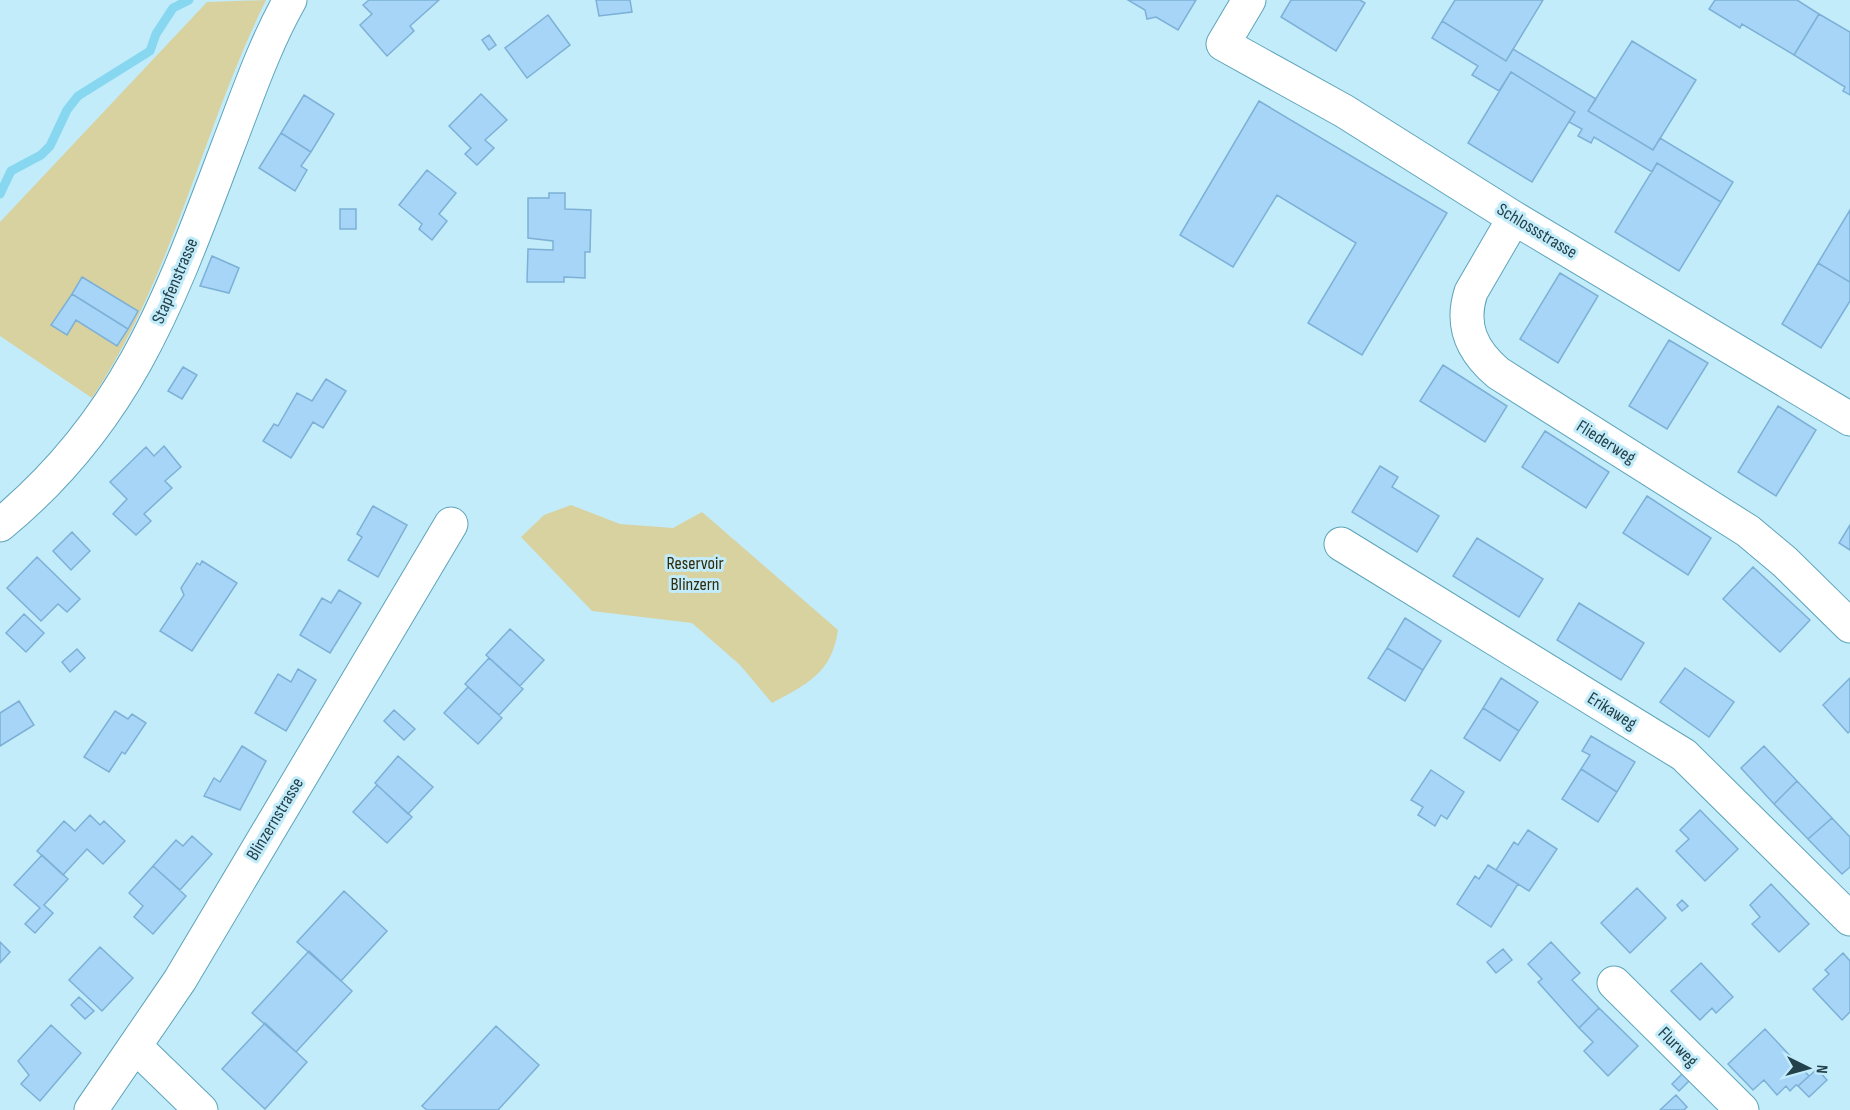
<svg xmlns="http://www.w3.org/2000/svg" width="1850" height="1110" font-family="'Sofia Sans Condensed',sans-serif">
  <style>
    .green { fill: #d8d1a0 }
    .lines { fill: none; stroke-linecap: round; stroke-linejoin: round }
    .stream { stroke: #87d7f0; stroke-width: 9 }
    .building { fill: #a6d5f7; stroke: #7cb0d6; stroke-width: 1.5 }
    .minor-casing { stroke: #5da4ba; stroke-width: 35 }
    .minor { stroke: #fff; stroke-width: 33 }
    .labels { text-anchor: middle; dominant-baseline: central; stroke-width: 6; stroke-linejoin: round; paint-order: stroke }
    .street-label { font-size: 18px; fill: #23414a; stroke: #c3ecfa }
    .park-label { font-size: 18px; fill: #2e2a0b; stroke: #c3ecfa }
  </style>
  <rect width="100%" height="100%" fill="#c3ecfa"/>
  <path class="green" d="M 266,0 C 202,130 173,277 92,398 L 0,336 L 0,222 L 207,2 Z
    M 571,505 L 620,524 L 673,528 L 702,512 L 838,630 C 832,673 807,684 772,703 L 740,665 L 692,623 L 592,611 L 521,537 L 544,515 Z"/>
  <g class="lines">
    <path class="stream" d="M 0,194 L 11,171 L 41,155 L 50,146 L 67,110 L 78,96 L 150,51 L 156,34 L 173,8 L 189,0"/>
  </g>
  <path class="building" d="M 369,0 L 439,0 L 410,26 L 414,31 L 387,56 L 360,25 L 372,14 L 363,5 Z
    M 596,0 L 630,0 L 632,12 L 599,16 Z
    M 1128,0 L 1196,0 L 1178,30 L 1156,17 L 1147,19 L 1145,10 Z
    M 1291,0 L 1360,0 L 1365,3 L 1336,51 L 1281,17 Z
    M 1455,0 L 1543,0 L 1506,61 L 1442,21 Z
    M 1715,0 L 1797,0 L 1819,14 L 1794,55 L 1742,24 L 1740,28 L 1709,9 Z
    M 1819,14 L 1850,32 L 1850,95 L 1843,91 L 1845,87 L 1794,55 Z
    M 548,15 L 570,45 L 527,78 L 505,48 Z
    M 1442,21 L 1506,61 L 1513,49 L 1596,99 L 1588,111 L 1653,150 L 1660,138 L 1733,182 L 1721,202 L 1657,163 L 1652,172 L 1594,137 L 1591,143 L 1578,136 L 1582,129 L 1569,122 L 1575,112 L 1511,72 L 1499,91 L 1472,75 L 1478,66 L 1432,38 Z
    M 489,35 L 496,45 L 489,50 L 482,40 Z
    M 1632,41 L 1696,80 L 1653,150 L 1588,111 Z
    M 1511,72 L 1575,112 L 1532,182 L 1468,143 Z
    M 481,94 L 507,120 L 485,140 L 494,148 L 477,165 L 465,154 L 471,148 L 449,126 Z
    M 304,95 L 334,114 L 311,152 L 281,133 Z
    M 1259,101 L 1447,213 L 1362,355 L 1308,323 L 1356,243 L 1277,195 L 1233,267 L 1180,235 Z
    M 281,133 L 311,152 L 301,166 L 307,170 L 295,191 L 259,168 Z
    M 1657,163 L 1721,202 L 1679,271 L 1615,232 Z
    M 427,170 L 456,193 L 439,214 L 447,221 L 432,240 L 419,229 L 422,224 L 399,205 Z
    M 549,193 L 565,193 L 565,209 L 591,210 L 590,252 L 585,252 L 585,278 L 564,277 L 564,282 L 527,282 L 528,249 L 553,250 L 553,241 L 528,238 L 528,198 L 549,198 Z
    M 340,209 L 356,209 L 356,229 L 340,229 Z
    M 1850,210 L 1850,282 L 1818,263 Z
    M 212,256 L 239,268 L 229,293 L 200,286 Z
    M 1818,263 L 1850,282 L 1850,301 L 1821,348 L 1782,324 Z
    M 1560,273 L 1598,296 L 1558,363 L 1520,339 Z
    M 82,277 L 138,311 L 128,329 L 72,294 Z
    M 72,294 L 128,329 L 117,346 L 76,320 L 67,335 L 51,325 Z
    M 1669,340 L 1708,363 L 1667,429 L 1629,406 Z
    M 1443,365 L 1507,406 L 1485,442 L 1420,401 Z
    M 183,367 L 197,375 L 182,399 L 168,391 Z
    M 326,379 L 346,391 L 323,428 L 313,422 L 291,458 L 263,441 L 274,424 L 278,426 L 297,393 L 312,401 Z
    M 1778,406 L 1816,430 L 1776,496 L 1738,472 Z
    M 1545,431 L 1609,472 L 1586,508 L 1522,467 Z
    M 164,446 L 181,467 L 165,481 L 172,488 L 144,514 L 151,521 L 136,535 L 113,514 L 127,499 L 110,482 L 146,447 L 154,456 Z
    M 1380,466 L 1398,477 L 1392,487 L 1439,516 L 1417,552 L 1352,512 Z
    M 1647,496 L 1711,538 L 1688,575 L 1623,533 Z
    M 373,506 L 407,525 L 378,577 L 348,560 L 362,537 L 357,534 Z
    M 1850,525 L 1850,550 L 1839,543 Z
    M 72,532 L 90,551 L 71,570 L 53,551 Z
    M 1477,538 L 1543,579 L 1519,617 L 1453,576 Z
    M 37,557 L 80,599 L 67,612 L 58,604 L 41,621 L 7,588 Z
    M 202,561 L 237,583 L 192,651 L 160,631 L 184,595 L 181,588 L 197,563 L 200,565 Z
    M 1753,567 L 1810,620 L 1780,652 L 1723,599 Z
    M 339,590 L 361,603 L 330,653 L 300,635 L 322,598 L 331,603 Z
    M 1579,603 L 1644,643 L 1621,680 L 1557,640 Z
    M 24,614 L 44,633 L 26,652 L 6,633 Z
    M 1405,618 L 1441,641 L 1423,670 L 1387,648 Z
    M 510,629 L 544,660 L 520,686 L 486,655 Z
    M 1387,648 L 1423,670 L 1405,701 L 1368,678 Z
    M 77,649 L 85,658 L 70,672 L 62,662 Z
    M 489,658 L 523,689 L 499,715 L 465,684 Z
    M 1685,668 L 1734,702 L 1709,737 L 1660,702 Z
    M 298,669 L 316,680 L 286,731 L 255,713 L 278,674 L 291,682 Z
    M 1501,678 L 1538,702 L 1519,731 L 1483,708 Z
    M 1850,678 L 1850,731 L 1848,733 L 1823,705 Z
    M 468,687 L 502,718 L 478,744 L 444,713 Z
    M 19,701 L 34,725 L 0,746 L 0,713 Z
    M 1483,708 L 1519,731 L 1500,761 L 1464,738 Z
    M 394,710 L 415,729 L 404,740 L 384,721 Z
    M 115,711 L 128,719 L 132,714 L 146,723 L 125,754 L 122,752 L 109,772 L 84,757 Z
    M 1591,736 L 1635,762 L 1617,792 L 1581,769 L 1590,755 L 1582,751 Z
    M 242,746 L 266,761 L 240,810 L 204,796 L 214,778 L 220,782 Z
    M 1764,746 L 1797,781 L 1774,804 L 1741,768 Z
    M 398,756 L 433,787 L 408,814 L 375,783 Z
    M 1581,769 L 1617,792 L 1598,822 L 1562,799 Z
    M 1431,770 L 1464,792 L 1447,819 L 1441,815 L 1435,826 L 1418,815 L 1423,807 L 1411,800 Z
    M 1797,781 L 1832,818 L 1808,839 L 1774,804 Z
    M 377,785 L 412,817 L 387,843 L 353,812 Z
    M 1700,810 L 1738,849 L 1705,881 L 1676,851 L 1689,839 L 1680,830 Z
    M 90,815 L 100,825 L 104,821 L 125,841 L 103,864 L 87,849 L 63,875 L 37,851 L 64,821 L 75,831 Z
    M 1832,818 L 1850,837 L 1850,867 L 1842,874 L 1808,839 Z
    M 1528,830 L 1557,849 L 1529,891 L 1496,870 L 1514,842 L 1518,845 Z
    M 192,836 L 212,854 L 180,890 L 153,866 L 176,840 L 183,846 Z
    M 42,855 L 68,879 L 44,905 L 53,913 L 35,933 L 25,924 L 40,908 L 14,885 Z
    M 1488,865 L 1518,884 L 1491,927 L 1457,904 L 1475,876 L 1479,879 Z
    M 153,866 L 186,896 L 153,934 L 134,917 L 143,906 L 129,893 Z
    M 1771,884 L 1809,924 L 1779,952 L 1752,924 L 1760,917 L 1750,905 Z
    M 1637,888 L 1666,918 L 1630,953 L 1601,923 Z
    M 344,891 L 387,931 L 341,981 L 297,942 Z
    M 1682,900 L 1688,906 L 1682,911 L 1677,905 Z
    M 0,942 L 10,952 L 0,963 Z
    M 1551,942 L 1580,973 L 1572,980 L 1599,1008 L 1579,1028 L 1538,982 L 1542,979 L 1528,964 Z
    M 100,947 L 133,978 L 102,1011 L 69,980 Z
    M 1503,949 L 1512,960 L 1496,973 L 1487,962 Z
    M 309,951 L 352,991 L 296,1052 L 252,1013 Z
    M 1843,953 L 1850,961 L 1850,1012 L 1842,1020 L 1813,989 L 1829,974 L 1825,970 Z
    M 1701,963 L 1733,997 L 1716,1013 L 1712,1008 L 1700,1020 L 1671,991 Z
    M 79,997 L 94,1011 L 85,1019 L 71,1005 Z
    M 1599,1008 L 1638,1046 L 1608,1076 L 1584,1051 L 1593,1042 L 1579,1028 Z
    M 265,1023 L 307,1062 L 265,1109 L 222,1069 Z
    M 51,1025 L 81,1053 L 40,1101 L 21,1084 L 29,1075 L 18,1061 Z
    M 496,1026 L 539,1065 L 498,1110 L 427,1110 L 422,1106 Z
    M 1765,1029 L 1809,1076 L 1798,1086 L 1796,1085 L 1790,1091 L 1786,1086 L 1777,1095 L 1764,1080 L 1753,1090 L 1728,1064 Z
    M 1817,1069 L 1827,1080 L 1809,1097 L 1798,1086 Z
    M 1683,1073 L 1690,1080 L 1679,1091 L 1672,1084 Z
    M 1676,1095 L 1687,1107 L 1684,1110 L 1660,1110 Z"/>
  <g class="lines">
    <defs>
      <path id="minor" d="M 1249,0 L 1223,44 L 1344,111 L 1514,218 L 1850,419
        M 1514,218 L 1471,292 C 1460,326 1472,351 1498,373 L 1748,531 L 1785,562 L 1850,626
        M 0,525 C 129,419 171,296 228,146 C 247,97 264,46 290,0
        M 1341,544 L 1684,755 L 1850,919
        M 1614,983 L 1742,1110
        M 136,1047 L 201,1110
        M 91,1110 L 180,980 L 451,524"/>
    </defs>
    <use href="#minor" class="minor-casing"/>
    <use href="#minor" class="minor"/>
  </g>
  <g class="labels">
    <g class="street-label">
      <text transform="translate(1537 231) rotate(31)">Schlossstrasse</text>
      <text transform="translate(175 281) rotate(-67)">Stapfenstrasse</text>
      <text transform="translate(1606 442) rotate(32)">Fliederweg</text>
      <text transform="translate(1612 711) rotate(32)">Erikaweg</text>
      <text transform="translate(275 819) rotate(-59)">Blinzernstrasse</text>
      <text transform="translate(1678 1047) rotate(45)">Flurweg</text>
    </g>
    <g class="park-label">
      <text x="695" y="563">Reservoir<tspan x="695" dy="21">Blinzern</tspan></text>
    </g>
  </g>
  <g transform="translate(1808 1068) rotate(95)" stroke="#c3ecfa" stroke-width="4.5" paint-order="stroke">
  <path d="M0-4.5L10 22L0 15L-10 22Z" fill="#23414a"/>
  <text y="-9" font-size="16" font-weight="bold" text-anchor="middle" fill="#23414a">N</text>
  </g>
</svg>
